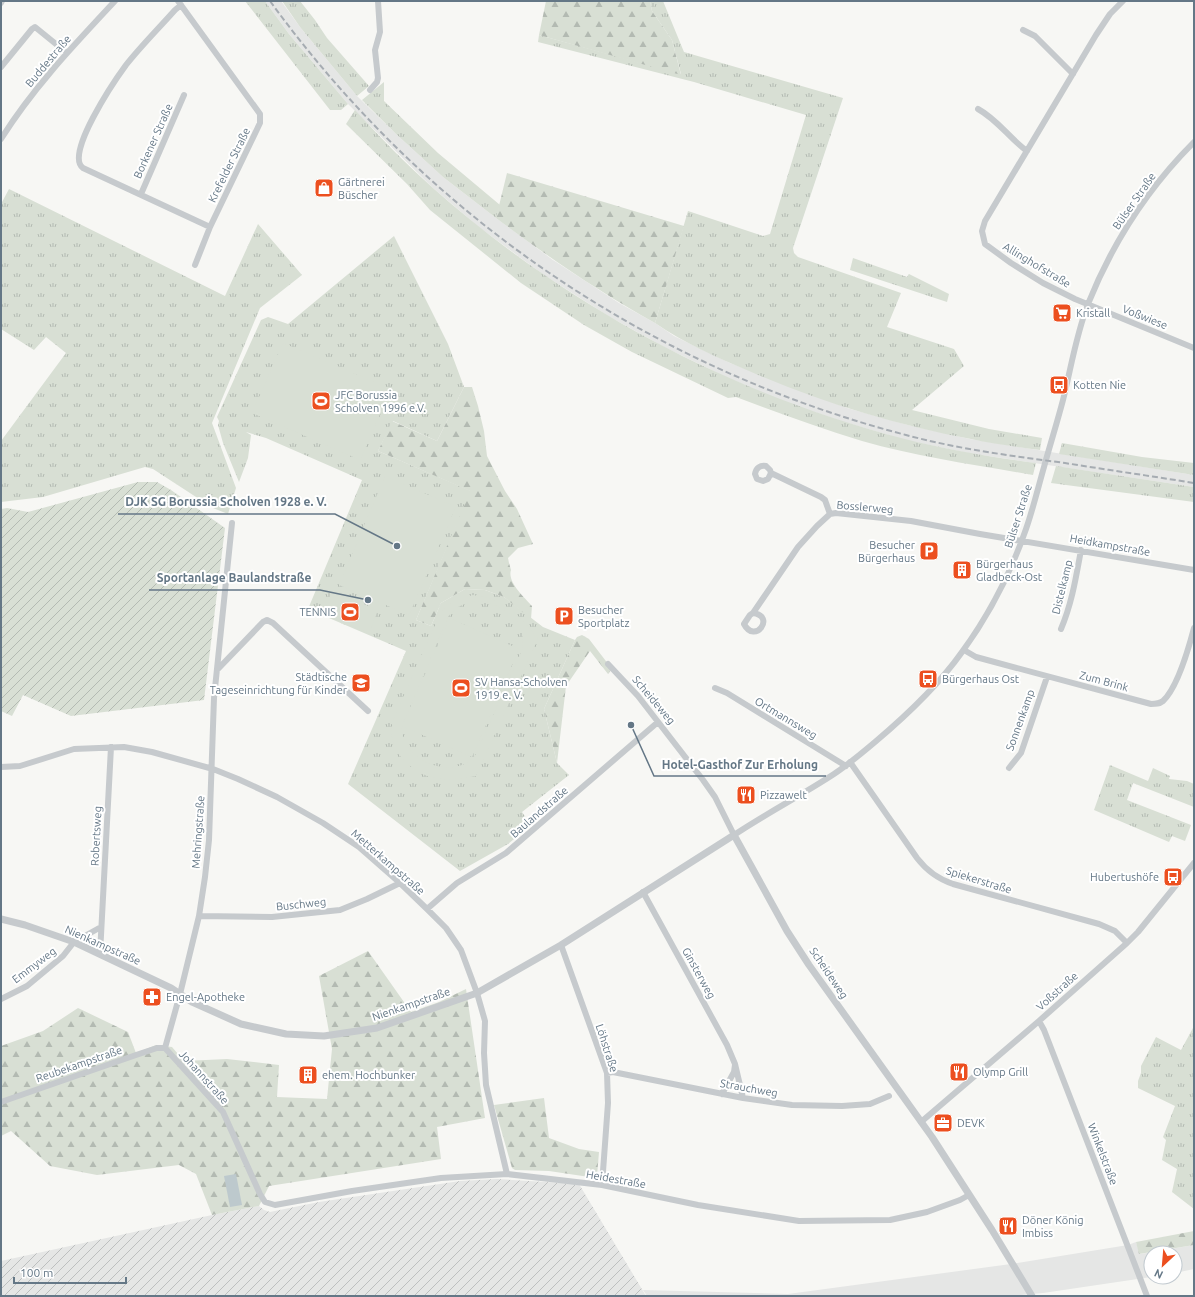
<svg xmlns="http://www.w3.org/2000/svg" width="1195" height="1297" font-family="Ubuntu,sans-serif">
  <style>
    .built { fill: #e5e6e5 }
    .industrial { fill: url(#industrial-furrows) }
    .grass { fill: url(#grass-tufts) }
    .forest { fill: url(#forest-firs) }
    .garden { fill: url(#garden-furrows) }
    .pitch { fill: #d8dfd4; fill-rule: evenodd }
    .water { fill: #bdc9cd }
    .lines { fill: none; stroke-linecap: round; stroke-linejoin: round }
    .minor { stroke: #c6cacd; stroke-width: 6 }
    .tertiary { stroke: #c6cacd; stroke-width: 7 }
    .rail { stroke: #a6acb2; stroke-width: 2; stroke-dasharray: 6 3; stroke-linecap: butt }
    .labels { text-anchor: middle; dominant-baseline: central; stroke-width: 4; stroke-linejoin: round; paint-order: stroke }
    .street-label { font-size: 11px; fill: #647786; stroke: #fff }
    .poi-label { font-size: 11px; fill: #647786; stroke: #fff; text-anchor: start }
    .leader { fill: none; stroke: #647786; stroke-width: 1.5 }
    .callout-dot { fill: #647786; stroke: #fff; stroke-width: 1.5 }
    .callout-label { font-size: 12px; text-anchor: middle; font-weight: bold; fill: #647786; stroke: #fff; stroke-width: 4; stroke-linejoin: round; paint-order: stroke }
  </style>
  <defs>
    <pattern id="industrial-furrows" width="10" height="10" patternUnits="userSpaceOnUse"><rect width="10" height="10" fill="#e5e6e5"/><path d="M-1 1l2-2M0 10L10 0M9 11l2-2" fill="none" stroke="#bdbfbf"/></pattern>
    <pattern id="grass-tufts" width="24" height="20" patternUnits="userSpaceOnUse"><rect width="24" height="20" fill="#d8dfd4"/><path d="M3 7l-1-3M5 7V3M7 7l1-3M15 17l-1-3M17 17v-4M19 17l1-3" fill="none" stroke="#b3bab2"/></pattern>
    <pattern id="forest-firs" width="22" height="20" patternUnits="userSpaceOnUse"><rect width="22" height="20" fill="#d8dfd4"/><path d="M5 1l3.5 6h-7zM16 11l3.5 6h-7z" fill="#b3bab2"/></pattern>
    <pattern id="garden-furrows" width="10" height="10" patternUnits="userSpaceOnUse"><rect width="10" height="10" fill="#d8dfd4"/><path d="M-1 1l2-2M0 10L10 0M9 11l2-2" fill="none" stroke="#b3bab2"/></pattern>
  </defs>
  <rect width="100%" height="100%" fill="#f7f7f4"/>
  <path class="built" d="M 265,1 L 281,1 L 300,27 L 357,96 L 396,134 L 443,177 L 496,218 L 553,260 L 619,303 L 655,323 L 674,336 L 730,363 L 847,408 L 908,425 L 970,439 L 1194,475 L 1194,487 L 968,453 L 905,440 L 841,421 L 782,401 L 724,376 L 666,348 L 610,317 L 544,275 L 480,228 L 433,188 L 348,104 L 289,34 Z
    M 1136,1242 L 1140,1254 L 1194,1245 L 1194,1269 L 1175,1273 L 1175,1253 L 1151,1253 L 1151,1277 L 1043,1293 L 1011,1296 L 647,1296 L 643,1290 L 788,1294 L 1011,1264 L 1128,1245 Z"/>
  <path class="industrial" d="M 497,1179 L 579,1184 L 646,1296 L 1,1296 L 1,1261 L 212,1215 L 259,1206 L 264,1210 L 270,1212 L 319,1202 L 460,1181 Z"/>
  <path class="grass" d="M 245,1 L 265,1 L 289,34 L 348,104 L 341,110 L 330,110 Z
    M 282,1 L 300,1 L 315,20 L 327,38 L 369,86 L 357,96 L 300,27 Z
    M 650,1 L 663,1 L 684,52 L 843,98 L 793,248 L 794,253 L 798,257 L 901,293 L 887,327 L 954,349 L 964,366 L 912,410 L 989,429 L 1042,438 L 1040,450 C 1017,447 994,444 971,439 C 895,425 820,402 749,371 C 716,357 684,343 655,323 L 688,211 L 763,236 L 770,234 L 806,115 L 694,82 L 538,42 L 539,35 L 681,74 L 672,40 L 652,11 Z
    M 384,82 L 384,101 L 438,153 L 500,205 L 496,218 L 443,177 L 396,134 L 362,100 Z
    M 355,110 C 380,137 406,164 433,188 C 567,307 731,394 905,439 C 948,450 992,457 1036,463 L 1033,475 C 976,465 918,457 862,441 C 819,428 778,413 736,397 L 728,398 L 632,352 L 584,325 L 521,283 L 430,210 L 407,184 L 346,124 Z
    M 9,189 L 225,296 L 258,224 L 302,275 L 260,308 L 212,423 L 236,488 L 228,514 L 213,508 L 153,469 L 145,467 L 43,497 L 1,502 L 1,441 L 66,353 L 46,337 L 34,350 L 1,329 L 1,204 Z
    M 394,236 L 448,344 L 464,387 L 437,441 L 393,421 L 378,451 L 471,491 L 416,620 L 431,626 L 441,603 L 465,589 L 485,590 L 504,597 L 543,627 L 575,640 L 544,709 L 557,763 L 569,775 L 522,812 L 531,825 L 508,844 L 460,871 L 348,784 L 406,651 L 308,609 L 362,480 L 266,438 L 246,432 L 251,435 L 248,458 L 239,482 L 223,443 L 218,425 L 219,421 L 217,417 L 261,320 L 268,317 L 288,324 Z
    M 853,258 L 907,277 L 909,274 L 949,294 L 947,302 L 850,270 Z
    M 1062,443 L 1142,457 L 1194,463 L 1194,475 L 1059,454 Z
    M 1056,466 L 1194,487 L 1194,502 L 1051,483 Z
    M 1110,765 L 1148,781 L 1153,768 L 1170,776 L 1169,779 L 1187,781 L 1194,784 L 1193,791 L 1194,792 L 1194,807 L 1133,783 L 1127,800 L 1191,825 L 1185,841 L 1172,836 L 1169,842 L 1094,810 Z
    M 1194,1026 L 1194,1209 L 1172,1192 L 1177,1169 L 1162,1160 L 1166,1140 L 1163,1137 L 1175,1106 L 1138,1088 L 1138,1081 L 1141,1073 L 1141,1066 L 1156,1037 L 1181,1050 Z"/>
  <path class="forest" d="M 546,1 L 650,1 L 652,11 L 672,40 L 681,75 L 539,35 Z
    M 507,173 L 684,226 L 655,323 C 599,292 547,256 496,218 Z
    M 464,387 L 472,387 L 478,406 L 484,431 L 487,456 L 505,491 L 517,509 L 533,544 L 518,548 L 508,558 L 509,563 L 511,570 C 507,582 524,597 532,606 L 531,619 L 504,597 L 485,590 L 465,589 L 441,603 L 431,626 L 416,620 L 470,491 L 378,451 L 392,421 L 437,441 Z
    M 582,635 L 589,639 L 612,669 L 608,674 L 590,651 L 566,686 L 557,763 L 544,709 L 575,640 L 577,637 Z
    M 368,951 L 411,1012 L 439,1002 L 466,989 L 485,1118 L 437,1127 L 441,1159 L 269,1186 L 259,1206 L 212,1215 L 196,1174 L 179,1165 L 97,1175 L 50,1166 L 11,1131 L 1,1136 L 1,1046 L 43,1031 L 78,1008 L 128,1032 L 136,1053 L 156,1045 L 172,1047 L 184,1061 L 227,1059 L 279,1065 L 277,1097 L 327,1099 L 332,1049 L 319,976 Z
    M 544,1098 L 549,1138 L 579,1149 L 599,1152 L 597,1176 L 596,1178 L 549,1171 L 515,1170 L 512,1168 L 494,1105 Z
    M 1194,1231 L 1194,1245 L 1139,1254 L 1136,1242 Z"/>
  <path class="garden" d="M 138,482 L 157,482 L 171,490 L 225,528 L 204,700 L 71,716 L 23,695 L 12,716 L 1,711 L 1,509 L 7,508 L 28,512 Z"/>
  <path class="pitch" d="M 283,343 L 391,389 L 360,460 L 252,413 Z
    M 385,476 L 456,507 L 409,615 L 339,585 Z
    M 332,591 L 378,610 L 369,633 L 323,614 Z
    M 473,595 C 504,599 519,614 538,639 L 476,776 C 464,778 453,780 442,779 C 420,778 395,759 392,737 C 390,728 393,720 396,713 L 440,614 C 451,600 456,599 473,595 ZM 479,601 C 505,605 528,621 522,650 L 476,754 C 456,783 399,761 402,726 L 472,757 L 519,649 L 450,618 L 402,726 L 448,617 C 456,606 466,602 479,601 Z"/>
  <path class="water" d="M 236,1174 L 242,1205 L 230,1207 L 224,1176 Z"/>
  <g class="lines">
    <path class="minor" d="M 178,1 L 260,114 L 260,123 L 210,227 L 195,265
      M 1123,1 L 1110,14 L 1096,35 L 985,221 L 982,231 L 985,244 L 1011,263 L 1043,283 L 1075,299 L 1194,348
      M 1,3 L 2,1
      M 181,5 L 175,10 C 159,28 141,46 126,65 C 115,80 64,155 83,168 L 210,227
      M 1023,30 L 1035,36 L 1073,74
      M 1,67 L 32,29 L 35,27 L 67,53
      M 370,90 L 377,82 L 378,78 L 375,50 L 380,32 L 378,1
      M 978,109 C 998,120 1009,138 1027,151
      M 1,139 C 33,88 74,45 115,1
      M 141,194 L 184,95
      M 771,473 L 768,479 L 763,481 L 757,479 L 755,474 C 756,468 760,465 766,466 L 770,470 L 771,473 L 821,497 L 825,500 L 830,514
      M 753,613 C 776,616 755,645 744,624 L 750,615 L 753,613 L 798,547 L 817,526 L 830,514 L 836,513 L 911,521 L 980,534 L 1194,570
      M 1061,629 C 1072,603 1076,577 1081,550
      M 964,650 L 976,657 L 1151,704 C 1156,704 1159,704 1163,701 C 1177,688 1189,647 1194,628
      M 608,664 L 638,696 L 703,780 L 715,797 L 734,835 C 767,813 802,795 834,774 C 849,764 862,753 875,742 C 907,715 938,686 962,652 C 989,615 1011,572 1026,529 C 1033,509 1038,488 1044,467 C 1050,445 1057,423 1063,400 C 1071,368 1076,335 1088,304 C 1112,244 1148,188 1194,142
      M 217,670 L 263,622 L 267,620 L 273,623 L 368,711
      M 715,688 L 727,693 L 846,766
      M 850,762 L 917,858 C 927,871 938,879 953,884 L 1099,924 L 1115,931 L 1127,943
      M 1,767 L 20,766 L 74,749 L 124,747 L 152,752 L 213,769 L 238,779 L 277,797 L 323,823 L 359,847 L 400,883 L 427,909 L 446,928 L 461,950 L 477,993 L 485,1021 L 484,1053 L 486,1085 L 507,1174
      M 1009,768 L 1021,753 L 1047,677
      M 643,892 L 727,1045 L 735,1064 L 743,1098
      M 427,909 L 457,883 L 506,853 L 658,722
      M 199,916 L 272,917 L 340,910 L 367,899 L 400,883
      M 561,945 L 607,1073 L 608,1103 L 602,1185
      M 100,954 L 111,747
      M 1,999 L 27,986 L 63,956 L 74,942 L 101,927
      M 1039,1021 L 1044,1030 L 1147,1296
      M 165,1048 L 223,1112 L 260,1194 L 265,1202 L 275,1205 L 352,1191 L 441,1178 L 507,1174 L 602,1185 L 698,1205 L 799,1221 L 890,1220 L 927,1212 L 960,1200 L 969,1195
      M 165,1048 L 180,994 L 199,916 L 205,877 L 209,840 L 214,698 L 232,523
      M 607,1073 L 613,1072 L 743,1098 L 792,1105 L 842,1106 L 870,1104 L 889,1096
      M 722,1094 L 734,1072 L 735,1065
      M 1,1102 L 136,1055 L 157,1048 L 165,1048
      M 921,1122 L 1039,1021 L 1127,943 L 1138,932 L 1194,863"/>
    <path class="tertiary" d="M 1,919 L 25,925 L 74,942 L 171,988 L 192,1002 L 241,1024 L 286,1034 L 324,1036 L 377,1028 L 477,993 L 561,945 L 734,835 L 787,931 L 809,965 L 932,1137 L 992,1230 L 1032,1296"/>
    <path class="rail" d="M 270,1 C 426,216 649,368 906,435 C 958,449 1012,456 1065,463 C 1108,470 1151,476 1194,483"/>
  </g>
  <defs>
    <symbol id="shop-square" viewBox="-11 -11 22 22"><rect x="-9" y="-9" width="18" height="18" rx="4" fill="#ec4f1f" stroke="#fff"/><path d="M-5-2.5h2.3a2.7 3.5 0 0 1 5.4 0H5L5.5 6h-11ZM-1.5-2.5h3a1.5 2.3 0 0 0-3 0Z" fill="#fff"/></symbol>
    <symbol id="supermarket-square" viewBox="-11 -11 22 22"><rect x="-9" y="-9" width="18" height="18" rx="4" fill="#ec4f1f" stroke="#fff"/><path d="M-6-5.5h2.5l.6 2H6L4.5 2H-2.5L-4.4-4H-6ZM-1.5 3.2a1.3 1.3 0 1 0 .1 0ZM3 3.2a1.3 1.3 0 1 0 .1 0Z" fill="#fff"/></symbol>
    <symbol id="bus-square" viewBox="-11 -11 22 22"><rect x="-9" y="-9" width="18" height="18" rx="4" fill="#ec4f1f" stroke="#fff"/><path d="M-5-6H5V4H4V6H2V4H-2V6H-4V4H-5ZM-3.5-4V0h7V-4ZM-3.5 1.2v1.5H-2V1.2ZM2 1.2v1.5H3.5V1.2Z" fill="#fff"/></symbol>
    <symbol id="stadium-square" viewBox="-11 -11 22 22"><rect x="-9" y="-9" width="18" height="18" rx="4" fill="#ec4f1f" stroke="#fff"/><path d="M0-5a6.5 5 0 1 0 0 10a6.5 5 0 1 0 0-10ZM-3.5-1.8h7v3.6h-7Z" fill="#fff"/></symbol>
    <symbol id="parking-square" viewBox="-11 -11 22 22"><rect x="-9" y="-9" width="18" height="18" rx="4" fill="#ec4f1f" stroke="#fff"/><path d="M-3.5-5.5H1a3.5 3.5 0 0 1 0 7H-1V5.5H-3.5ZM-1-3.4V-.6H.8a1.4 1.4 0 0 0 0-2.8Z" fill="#fff"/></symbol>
    <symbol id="building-square" viewBox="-11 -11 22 22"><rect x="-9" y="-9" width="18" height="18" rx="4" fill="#ec4f1f" stroke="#fff"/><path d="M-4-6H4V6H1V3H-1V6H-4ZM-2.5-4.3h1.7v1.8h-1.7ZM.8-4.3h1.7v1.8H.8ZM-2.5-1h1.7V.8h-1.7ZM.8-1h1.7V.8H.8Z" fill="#fff"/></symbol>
    <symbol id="school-square" viewBox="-11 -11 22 22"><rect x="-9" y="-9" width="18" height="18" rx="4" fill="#ec4f1f" stroke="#fff"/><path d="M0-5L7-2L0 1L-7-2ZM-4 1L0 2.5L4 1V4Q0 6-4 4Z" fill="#fff"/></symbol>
    <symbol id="restaurant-square" viewBox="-11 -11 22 22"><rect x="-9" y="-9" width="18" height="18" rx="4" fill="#ec4f1f" stroke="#fff"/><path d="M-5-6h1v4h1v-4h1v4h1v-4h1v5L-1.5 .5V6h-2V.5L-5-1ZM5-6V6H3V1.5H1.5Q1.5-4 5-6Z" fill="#fff"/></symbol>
    <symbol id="pharmacy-square" viewBox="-11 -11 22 22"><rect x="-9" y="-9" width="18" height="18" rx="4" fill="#ec4f1f" stroke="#fff"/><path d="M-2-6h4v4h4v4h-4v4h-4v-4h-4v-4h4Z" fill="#fff"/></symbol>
    <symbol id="office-square" viewBox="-11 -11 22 22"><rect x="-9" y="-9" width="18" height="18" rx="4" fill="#ec4f1f" stroke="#fff"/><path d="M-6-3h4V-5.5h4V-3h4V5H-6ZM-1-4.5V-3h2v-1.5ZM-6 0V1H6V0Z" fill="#fff"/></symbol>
  </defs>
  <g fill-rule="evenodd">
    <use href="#shop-square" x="313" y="177" width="22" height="22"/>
    <use href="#supermarket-square" x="1051" y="302" width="22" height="22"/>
    <use href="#bus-square" x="1048" y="374" width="22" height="22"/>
    <use href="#stadium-square" x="310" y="390" width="22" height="22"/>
    <use href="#parking-square" x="918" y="540" width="22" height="22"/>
    <use href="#building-square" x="951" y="559" width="22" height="22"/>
    <use href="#stadium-square" x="339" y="601" width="22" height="22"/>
    <use href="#parking-square" x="553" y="605" width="22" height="22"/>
    <use href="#bus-square" x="917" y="668" width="22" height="22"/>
    <use href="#school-square" x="350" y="672" width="22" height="22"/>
    <use href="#stadium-square" x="450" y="677" width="22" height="22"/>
    <use href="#restaurant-square" x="735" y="784" width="22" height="22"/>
    <use href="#bus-square" x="1162" y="866" width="22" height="22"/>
    <use href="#pharmacy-square" x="141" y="986" width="22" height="22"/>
    <use href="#restaurant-square" x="948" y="1061" width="22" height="22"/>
    <use href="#building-square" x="297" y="1064" width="22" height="22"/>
    <use href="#office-square" x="932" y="1112" width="22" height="22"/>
    <use href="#restaurant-square" x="997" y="1215" width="22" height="22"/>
  </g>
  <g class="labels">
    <g class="street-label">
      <text transform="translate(48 61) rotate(-50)">Buddestraße</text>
      <text transform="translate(153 141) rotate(-66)">Borkener Straße</text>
      <text transform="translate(229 165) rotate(-64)">Krefelder Straße</text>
      <text transform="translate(1134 201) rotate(-55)">Bülser Straße</text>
      <text transform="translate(1037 265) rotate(31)">Allinghofstraße</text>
      <text transform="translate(1145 317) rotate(22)">Voßwiese</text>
      <text transform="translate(865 507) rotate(5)">Bosslerweg</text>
      <text transform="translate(1018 516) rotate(-72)">Bülser Straße</text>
      <text transform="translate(1110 545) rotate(10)">Heidkampstraße</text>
      <text transform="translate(1062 587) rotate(-76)">Distelkamp</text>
      <text transform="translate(1104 681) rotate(15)">Zum Brink</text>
      <text transform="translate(654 700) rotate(50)">Scheideweg</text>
      <text transform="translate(786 718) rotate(31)">Ortmannsweg</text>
      <text transform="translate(1020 720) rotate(-70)">Sonnenkamp</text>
      <text transform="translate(539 812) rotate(-41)">Baulandstraße</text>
      <text transform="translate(198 832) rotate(-86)">Mehringstraße</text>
      <text transform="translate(96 836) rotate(-87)">Robertsweg</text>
      <text transform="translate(388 862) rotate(41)">Metterkampstraße</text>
      <text transform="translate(979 880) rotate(17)">Spiekerstraße</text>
      <text transform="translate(301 904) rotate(-6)">Buschweg</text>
      <text transform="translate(103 945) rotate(24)">Nienkampstraße</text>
      <text transform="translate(34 965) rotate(-37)">Emmyweg</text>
      <text transform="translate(699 973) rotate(61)">Ginsterweg</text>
      <text transform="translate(829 973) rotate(56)">Scheideweg</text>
      <text transform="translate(1057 991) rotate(-42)">Voßstraße</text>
      <text transform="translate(411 1004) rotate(-19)">Nienkampstraße</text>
      <text transform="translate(607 1048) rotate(72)">Löhstraße</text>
      <text transform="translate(79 1064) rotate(-19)">Reubekampstraße</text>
      <text transform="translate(204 1077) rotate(48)">Johannstraße</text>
      <text transform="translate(749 1088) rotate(10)">Strauchweg</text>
      <text transform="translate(1103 1154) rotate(69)">Winkelstraße</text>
      <text transform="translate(616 1179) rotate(10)">Heidestraße</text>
    </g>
    <g class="poi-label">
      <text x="338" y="182">Gärtnerei<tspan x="338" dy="13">Büscher</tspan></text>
      <text x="1076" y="313">Kristall</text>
      <text x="1073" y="385">Kotten Nie</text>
      <text x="335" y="395">JFC Borussia<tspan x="335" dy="13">Scholven 1996 e.V.</tspan></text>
      <text x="915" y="545" text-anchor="end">Besucher<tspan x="915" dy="13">Bürgerhaus</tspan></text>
      <text x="976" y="564">Bürgerhaus<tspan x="976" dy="13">Gladbeck-Ost</tspan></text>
      <text x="578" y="610">Besucher<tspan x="578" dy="13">Sportplatz</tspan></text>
      <text x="336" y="612" text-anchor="end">TENNIS</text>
      <text x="347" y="677" text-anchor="end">Städtische<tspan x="347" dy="13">Tageseinrichtung für Kinder</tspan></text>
      <text x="942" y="679">Bürgerhaus Ost</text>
      <text x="475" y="682">SV Hansa-Scholven<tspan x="475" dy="13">1919 e. V.</tspan></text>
      <text x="760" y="795">Pizzawelt</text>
      <text x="1159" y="877" text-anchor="end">Hubertushöfe</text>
      <text x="166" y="997">Engel-Apotheke</text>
      <text x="973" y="1072">Olymp Grill</text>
      <text x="322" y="1075">ehem. Hochbunker</text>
      <text x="957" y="1123">DEVK</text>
      <text x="1022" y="1220">Döner König<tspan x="1022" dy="13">Imbiss</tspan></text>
    </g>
  </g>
  <path class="leader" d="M397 546L335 514H118M368 600L320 590H149M631 725L654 776H826"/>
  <g class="callout-dot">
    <circle cx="397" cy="546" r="4"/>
    <circle cx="368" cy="600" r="4"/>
    <circle cx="631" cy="725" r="4"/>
  </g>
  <g class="callout-label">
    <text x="226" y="506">DJK SG Borussia Scholven 1928 e. V.</text>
    <text x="234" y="582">Sportanlage Baulandstraße</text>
    <text x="740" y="769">Hotel-Gasthof Zur Erholung</text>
  </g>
  <rect width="1195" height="1297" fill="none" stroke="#647786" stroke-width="4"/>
  <g transform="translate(1163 1265) rotate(206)"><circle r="19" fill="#ffffff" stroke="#c1c9cf"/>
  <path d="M0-3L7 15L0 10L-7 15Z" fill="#ec4f1f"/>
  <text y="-6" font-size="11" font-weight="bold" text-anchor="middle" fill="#647786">N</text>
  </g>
  <path d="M14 1277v6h112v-6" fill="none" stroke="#647786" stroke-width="2"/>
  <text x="20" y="1277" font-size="12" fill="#647786" stroke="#ffffff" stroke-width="3" paint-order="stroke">100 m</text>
</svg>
